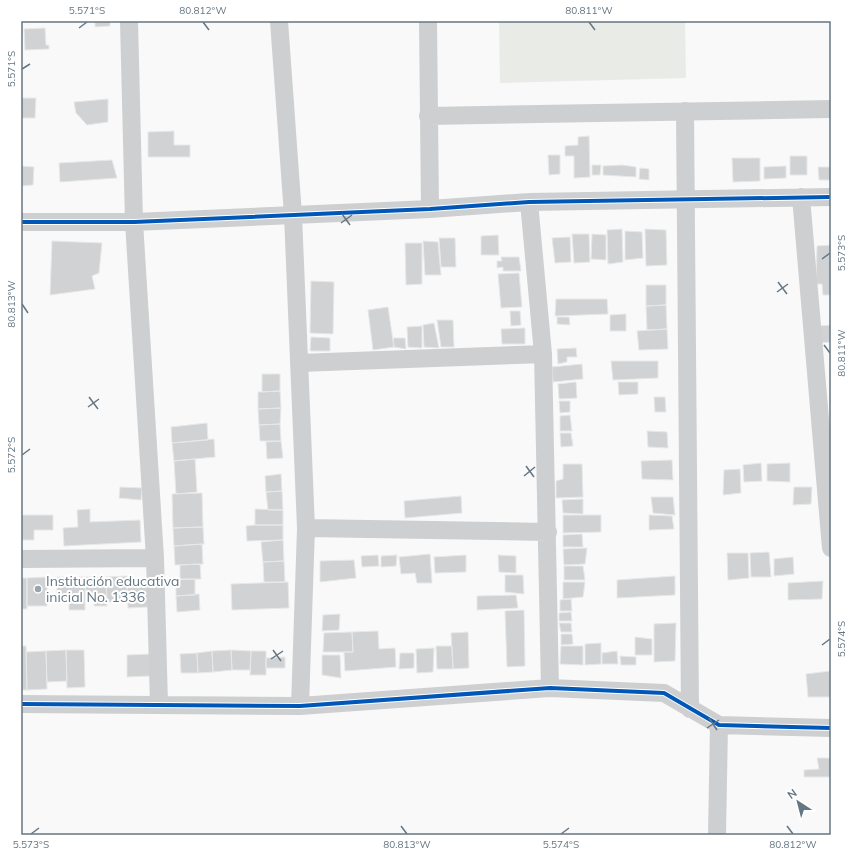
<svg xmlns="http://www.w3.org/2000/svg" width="852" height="856" font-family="Mulish,sans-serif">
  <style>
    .green { fill: #e8ebe6 }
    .building { fill: #d0d2d3; stroke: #e8e8e8 }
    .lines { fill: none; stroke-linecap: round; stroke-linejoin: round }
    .street { stroke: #cecfd0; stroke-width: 18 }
    .cycleway-casing { stroke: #fff; stroke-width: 6 }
    .cycleway { stroke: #0057b8; stroke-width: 4 }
    .ticks { fill: none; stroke: #657683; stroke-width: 1.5 }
    .poi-dot { fill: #99a4ac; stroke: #fff; stroke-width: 1.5 }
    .labels { text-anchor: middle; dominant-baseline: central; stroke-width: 4; stroke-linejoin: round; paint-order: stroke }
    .poi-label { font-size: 14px; fill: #657683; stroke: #fff; text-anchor: start }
    .neatline { fill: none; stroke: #657683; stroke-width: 1.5 }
    .ticks-label { font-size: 10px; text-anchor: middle; fill: #657683 }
  </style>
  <rect width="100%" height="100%" fill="#f9f9f9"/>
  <path class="green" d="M 499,21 L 685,21 L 686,78 L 500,83 Z"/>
  <path class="building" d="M 95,21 L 110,21 L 110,26 L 95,27 Z
    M 45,28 L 46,45 L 49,45 L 49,49 L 25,50 L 24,29 Z
    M 21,98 L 36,98 L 35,118 L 21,118 Z
    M 108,99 L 108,122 L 87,125 L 76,113 L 74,102 Z
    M 174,131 L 174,145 L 190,145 L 190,157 L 148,157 L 148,132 Z
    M 589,136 L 590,177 L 574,178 L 574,156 L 565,156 L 565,146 L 578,145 L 578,137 Z
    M 548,155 L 560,155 L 560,174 L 549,175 Z
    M 790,156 L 807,156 L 807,175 L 790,175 Z
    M 732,158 L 760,158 L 760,181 L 733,182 Z
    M 112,160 L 117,178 L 60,182 L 59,163 Z
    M 592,165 L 601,165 L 600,175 L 592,175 Z
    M 622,165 L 636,167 L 636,177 L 603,175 L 603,166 Z
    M 21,166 L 34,167 L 33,185 L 21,186 Z
    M 786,166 L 786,178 L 764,179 L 764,167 Z
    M 818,167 L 831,167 L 831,180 L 819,180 Z
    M 640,168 L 649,169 L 649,180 L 639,179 Z
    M 622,229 L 623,262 L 608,264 L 607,230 Z
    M 645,229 L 666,230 L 667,265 L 646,266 Z
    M 625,231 L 642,232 L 643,258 L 625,260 Z
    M 572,234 L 589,234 L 590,262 L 574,263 Z
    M 592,234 L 606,235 L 606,260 L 591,259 Z
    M 498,235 L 499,255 L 481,255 L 481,236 Z
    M 570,237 L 571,262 L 555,263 L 552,238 Z
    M 439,238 L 455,238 L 456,267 L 441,267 Z
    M 52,241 L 102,243 L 99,273 L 92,276 L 95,289 L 50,295 Z
    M 423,241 L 438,242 L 441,275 L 425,275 Z
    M 405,243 L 422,243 L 422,284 L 406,285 Z
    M 831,245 L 831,295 L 823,295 L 822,284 L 816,284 L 817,246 Z
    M 501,257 L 519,257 L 521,271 L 503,271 L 503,267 L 497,268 L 497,261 L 502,261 Z
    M 519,273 L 522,307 L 501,308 L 498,274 Z
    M 311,281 L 334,282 L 333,334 L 310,333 Z
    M 646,285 L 666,285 L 666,305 L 646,306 Z
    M 556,299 L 607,299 L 608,314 L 555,316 Z
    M 666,305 L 667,329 L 647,330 L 646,306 Z
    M 388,307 L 394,347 L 373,350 L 368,310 Z
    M 510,311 L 520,311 L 521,325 L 511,326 Z
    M 626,314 L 626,331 L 610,331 L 610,315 Z
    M 557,317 L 569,317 L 570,325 L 557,324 Z
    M 437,320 L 453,320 L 454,347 L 441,347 Z
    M 434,323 L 439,348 L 424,347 L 423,325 Z
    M 831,325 L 831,342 L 819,343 L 818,326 Z
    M 422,326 L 422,348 L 408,347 L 407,327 Z
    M 525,328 L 525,344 L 502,344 L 501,329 Z
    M 667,329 L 668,349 L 639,350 L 637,331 Z
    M 311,337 L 330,338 L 330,351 L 310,351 Z
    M 393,338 L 405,338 L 406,349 L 394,347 Z
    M 576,348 L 577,357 L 567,357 L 567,362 L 558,364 L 557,349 Z
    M 611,361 L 658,361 L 658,378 L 613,380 Z
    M 582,364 L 583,379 L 553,382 L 552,367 Z
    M 262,374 L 280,374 L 280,391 L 262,392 Z
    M 576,382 L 577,398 L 559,399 L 558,384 Z
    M 618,382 L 638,382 L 638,394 L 619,395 Z
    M 280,391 L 281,408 L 258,409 L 258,392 Z
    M 654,397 L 665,397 L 666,412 L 655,412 Z
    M 559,401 L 570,401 L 570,412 L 560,413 Z
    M 281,408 L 280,424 L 259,425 L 258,409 Z
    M 570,415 L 572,431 L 560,431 L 560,416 Z
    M 207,423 L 208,440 L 172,443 L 171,427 Z
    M 280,424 L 281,441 L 260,441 L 259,425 Z
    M 647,431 L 667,432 L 668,448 L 648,447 Z
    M 560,433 L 571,433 L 573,446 L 561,447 Z
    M 214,439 L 215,457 L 174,461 L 172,443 Z
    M 281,441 L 283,458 L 267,459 L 266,442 Z
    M 195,459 L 197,492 L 176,494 L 174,461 Z
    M 672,460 L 673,480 L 642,479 L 641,461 Z
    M 761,463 L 762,481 L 744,482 L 743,465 Z
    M 790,463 L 790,482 L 767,481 L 767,464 Z
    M 563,464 L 582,464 L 583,497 L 556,498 L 556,481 L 563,479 Z
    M 740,469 L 741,493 L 723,495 L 724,470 Z
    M 281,474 L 282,491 L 266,492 L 265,476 Z
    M 120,487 L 142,488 L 141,500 L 119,498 Z
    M 794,487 L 812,487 L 811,504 L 793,505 Z
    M 282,491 L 283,510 L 268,510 L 266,492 Z
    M 202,493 L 203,527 L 173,528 L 172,494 Z
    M 461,496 L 462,513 L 405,518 L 404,501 Z
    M 651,497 L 673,497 L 675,515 L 653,513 Z
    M 583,499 L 583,514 L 563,513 L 562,500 Z
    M 90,509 L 90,522 L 140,520 L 141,542 L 64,546 L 63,528 L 78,527 L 77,510 Z
    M 255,509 L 283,510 L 283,525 L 255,525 Z
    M 21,515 L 53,515 L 53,530 L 34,530 L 34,540 L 21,540 Z
    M 563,515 L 601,515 L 601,532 L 563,533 Z
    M 649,515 L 672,516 L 674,529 L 649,530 Z
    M 255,525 L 283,525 L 283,540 L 247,541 L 246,526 Z
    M 203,527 L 204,544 L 174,546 L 173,528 Z
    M 582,534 L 583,547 L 563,547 L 563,535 Z
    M 283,540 L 284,561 L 263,562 L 261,542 Z
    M 202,544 L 203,564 L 175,565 L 174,546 Z
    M 587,548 L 585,564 L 564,565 L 563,549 Z
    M 769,552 L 771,577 L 751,577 L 750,553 Z
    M 727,553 L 748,553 L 749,578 L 728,580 Z
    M 430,554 L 432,583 L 417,583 L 415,573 L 401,574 L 399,557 Z
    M 378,555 L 379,566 L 362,567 L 361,556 Z
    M 397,555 L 396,566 L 381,567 L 381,556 Z
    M 466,555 L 466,572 L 435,573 L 434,557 Z
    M 498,555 L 516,556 L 516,573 L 499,572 Z
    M 793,557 L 794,574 L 774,576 L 774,559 Z
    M 354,560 L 356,578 L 320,582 L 320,561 Z
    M 284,561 L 285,582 L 264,582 L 263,562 Z
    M 200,564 L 201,579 L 180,579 L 180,565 Z
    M 564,566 L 583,566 L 585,580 L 564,580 Z
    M 505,575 L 523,575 L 524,594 L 505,592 Z
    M 127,576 L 128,602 L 107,602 L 106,577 Z
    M 675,576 L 675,595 L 617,598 L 617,580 Z
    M 47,577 L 47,606 L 27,606 L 27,578 Z
    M 57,577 L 85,577 L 85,610 L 69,610 L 69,599 L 57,600 Z
    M 85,577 L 106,577 L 107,606 L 94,606 L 94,599 L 86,599 Z
    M 21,578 L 27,578 L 27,609 L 21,609 Z
    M 195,579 L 195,595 L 176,596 L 176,580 Z
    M 823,581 L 822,599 L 788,600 L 788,583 Z
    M 148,582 L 149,607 L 128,608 L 127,583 Z
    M 288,582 L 289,608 L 232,610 L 231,584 Z
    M 563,582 L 585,582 L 583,597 L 563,599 Z
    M 199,594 L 200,610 L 177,612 L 176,596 Z
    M 516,595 L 518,608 L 477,610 L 477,596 Z
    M 571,599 L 572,611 L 560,611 L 560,600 Z
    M 524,610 L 525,666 L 507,667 L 505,611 Z
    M 571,612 L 572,621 L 559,621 L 559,613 Z
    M 340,614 L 339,630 L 322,631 L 323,615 Z
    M 559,623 L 571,623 L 572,632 L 561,632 Z
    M 676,623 L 675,661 L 654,662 L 654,624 Z
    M 378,631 L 379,649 L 395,648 L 396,667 L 345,671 L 344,652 L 353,652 L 352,632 Z
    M 352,632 L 353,652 L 323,652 L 324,633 Z
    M 468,632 L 469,668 L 453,669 L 451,633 Z
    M 561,634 L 572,634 L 573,644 L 561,645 Z
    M 635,637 L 652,639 L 652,655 L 635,655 Z
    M 601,643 L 601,664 L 585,665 L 585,644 Z
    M 21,646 L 26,646 L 27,690 L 21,690 Z
    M 436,646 L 452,646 L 453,669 L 437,669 Z
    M 561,646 L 583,646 L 583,665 L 560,664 Z
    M 434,648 L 433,672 L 417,673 L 416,649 Z
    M 66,650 L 67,681 L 47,682 L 46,651 Z
    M 66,650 L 84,650 L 85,687 L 67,688 Z
    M 231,650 L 232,670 L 213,672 L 212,651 Z
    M 231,650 L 251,651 L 250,670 L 232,670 Z
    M 46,651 L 47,689 L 27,690 L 26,652 Z
    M 212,651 L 213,672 L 198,673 L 197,653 Z
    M 251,651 L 266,651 L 266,675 L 250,675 Z
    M 617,651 L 618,664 L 602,664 L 602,653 Z
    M 197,653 L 198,673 L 181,673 L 180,654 Z
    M 400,653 L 414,653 L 414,668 L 399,669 Z
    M 150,654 L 151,676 L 127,677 L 127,655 Z
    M 322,655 L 340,655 L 341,678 L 322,675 Z
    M 620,656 L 636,657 L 636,665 L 621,665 Z
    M 285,657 L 285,668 L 266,668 L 266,658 Z
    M 830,671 L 831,697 L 808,697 L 806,674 Z
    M 817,758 L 831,758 L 831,777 L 804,777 L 804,770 L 819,769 Z"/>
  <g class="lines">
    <path class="street" d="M 129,21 L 134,222 L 155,558 L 159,705
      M 279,21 L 293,215 L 306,528 L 300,706
      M 428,21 L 430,209
      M 685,111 L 690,709
      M 428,116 L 831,109
      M 801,197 L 831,548
      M 529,202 L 543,354 L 550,688
      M 21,222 L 134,222 L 430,209 L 529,202 L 831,197
      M 299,363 L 543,354
      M 306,528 L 548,532
      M 21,559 L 155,558
      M 21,704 L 300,706 L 550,688 L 664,693 L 719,725 L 831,728
      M 717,835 L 719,725"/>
    <defs>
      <path id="cycleway" d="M 21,222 L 134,222 L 430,209 L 529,202 L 831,197
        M 21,704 L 300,706 L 550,688 L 664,693 L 719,725 L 831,728"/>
    </defs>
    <use href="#cycleway" class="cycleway-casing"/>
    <use href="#cycleway" class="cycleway"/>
  </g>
  <path class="ticks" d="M 203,22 L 209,30M 589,22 L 595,30M 79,28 L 87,22M 22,69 L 30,64M 342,214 L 350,225M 341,223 L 352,215M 822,259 L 830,253M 778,282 L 787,294M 777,292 L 788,284M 22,304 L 28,313M 824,345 L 830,353M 89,397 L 98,409M 88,407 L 99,399M 22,455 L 30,449M 526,466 L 534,477M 524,476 L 535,467M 822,645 L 830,639M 273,650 L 281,661M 271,659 L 283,651M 709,718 L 717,730M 707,728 L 719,720M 401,826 L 407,834M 787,826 L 793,834M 31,834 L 39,828M 561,834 L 569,828"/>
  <circle class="poi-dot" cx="38" cy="589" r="4"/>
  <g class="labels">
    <g class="poi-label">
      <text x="46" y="581">Institución educativa<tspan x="46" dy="16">inicial No. 1336</tspan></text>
    </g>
  </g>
  <rect width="852" height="856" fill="none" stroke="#ffffff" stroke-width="44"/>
  <g transform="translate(798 802) rotate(324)" stroke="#ffffff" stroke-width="3" paint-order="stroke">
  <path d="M0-3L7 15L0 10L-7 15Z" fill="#657683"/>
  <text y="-6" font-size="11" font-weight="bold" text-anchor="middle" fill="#657683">N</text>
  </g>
  <rect x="22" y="22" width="808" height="812" class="neatline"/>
  <g class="ticks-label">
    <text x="87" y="14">5.571°S</text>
    <text x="203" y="14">80.812°W</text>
    <text x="589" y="14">80.811°W</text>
    <text transform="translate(11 69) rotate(-90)" y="4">5.571°S</text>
    <text transform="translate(841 253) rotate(-90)" y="4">5.573°S</text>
    <text transform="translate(11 304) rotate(-90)" y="4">80.813°W</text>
    <text transform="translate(841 353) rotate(-90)" y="4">80.811°W</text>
    <text transform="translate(11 455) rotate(-90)" y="4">5.572°S</text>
    <text transform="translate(841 639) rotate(-90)" y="4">5.574°S</text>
    <text x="31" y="848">5.573°S</text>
    <text x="407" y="848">80.813°W</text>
    <text x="561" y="848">5.574°S</text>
    <text x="793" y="848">80.812°W</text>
  </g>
</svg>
